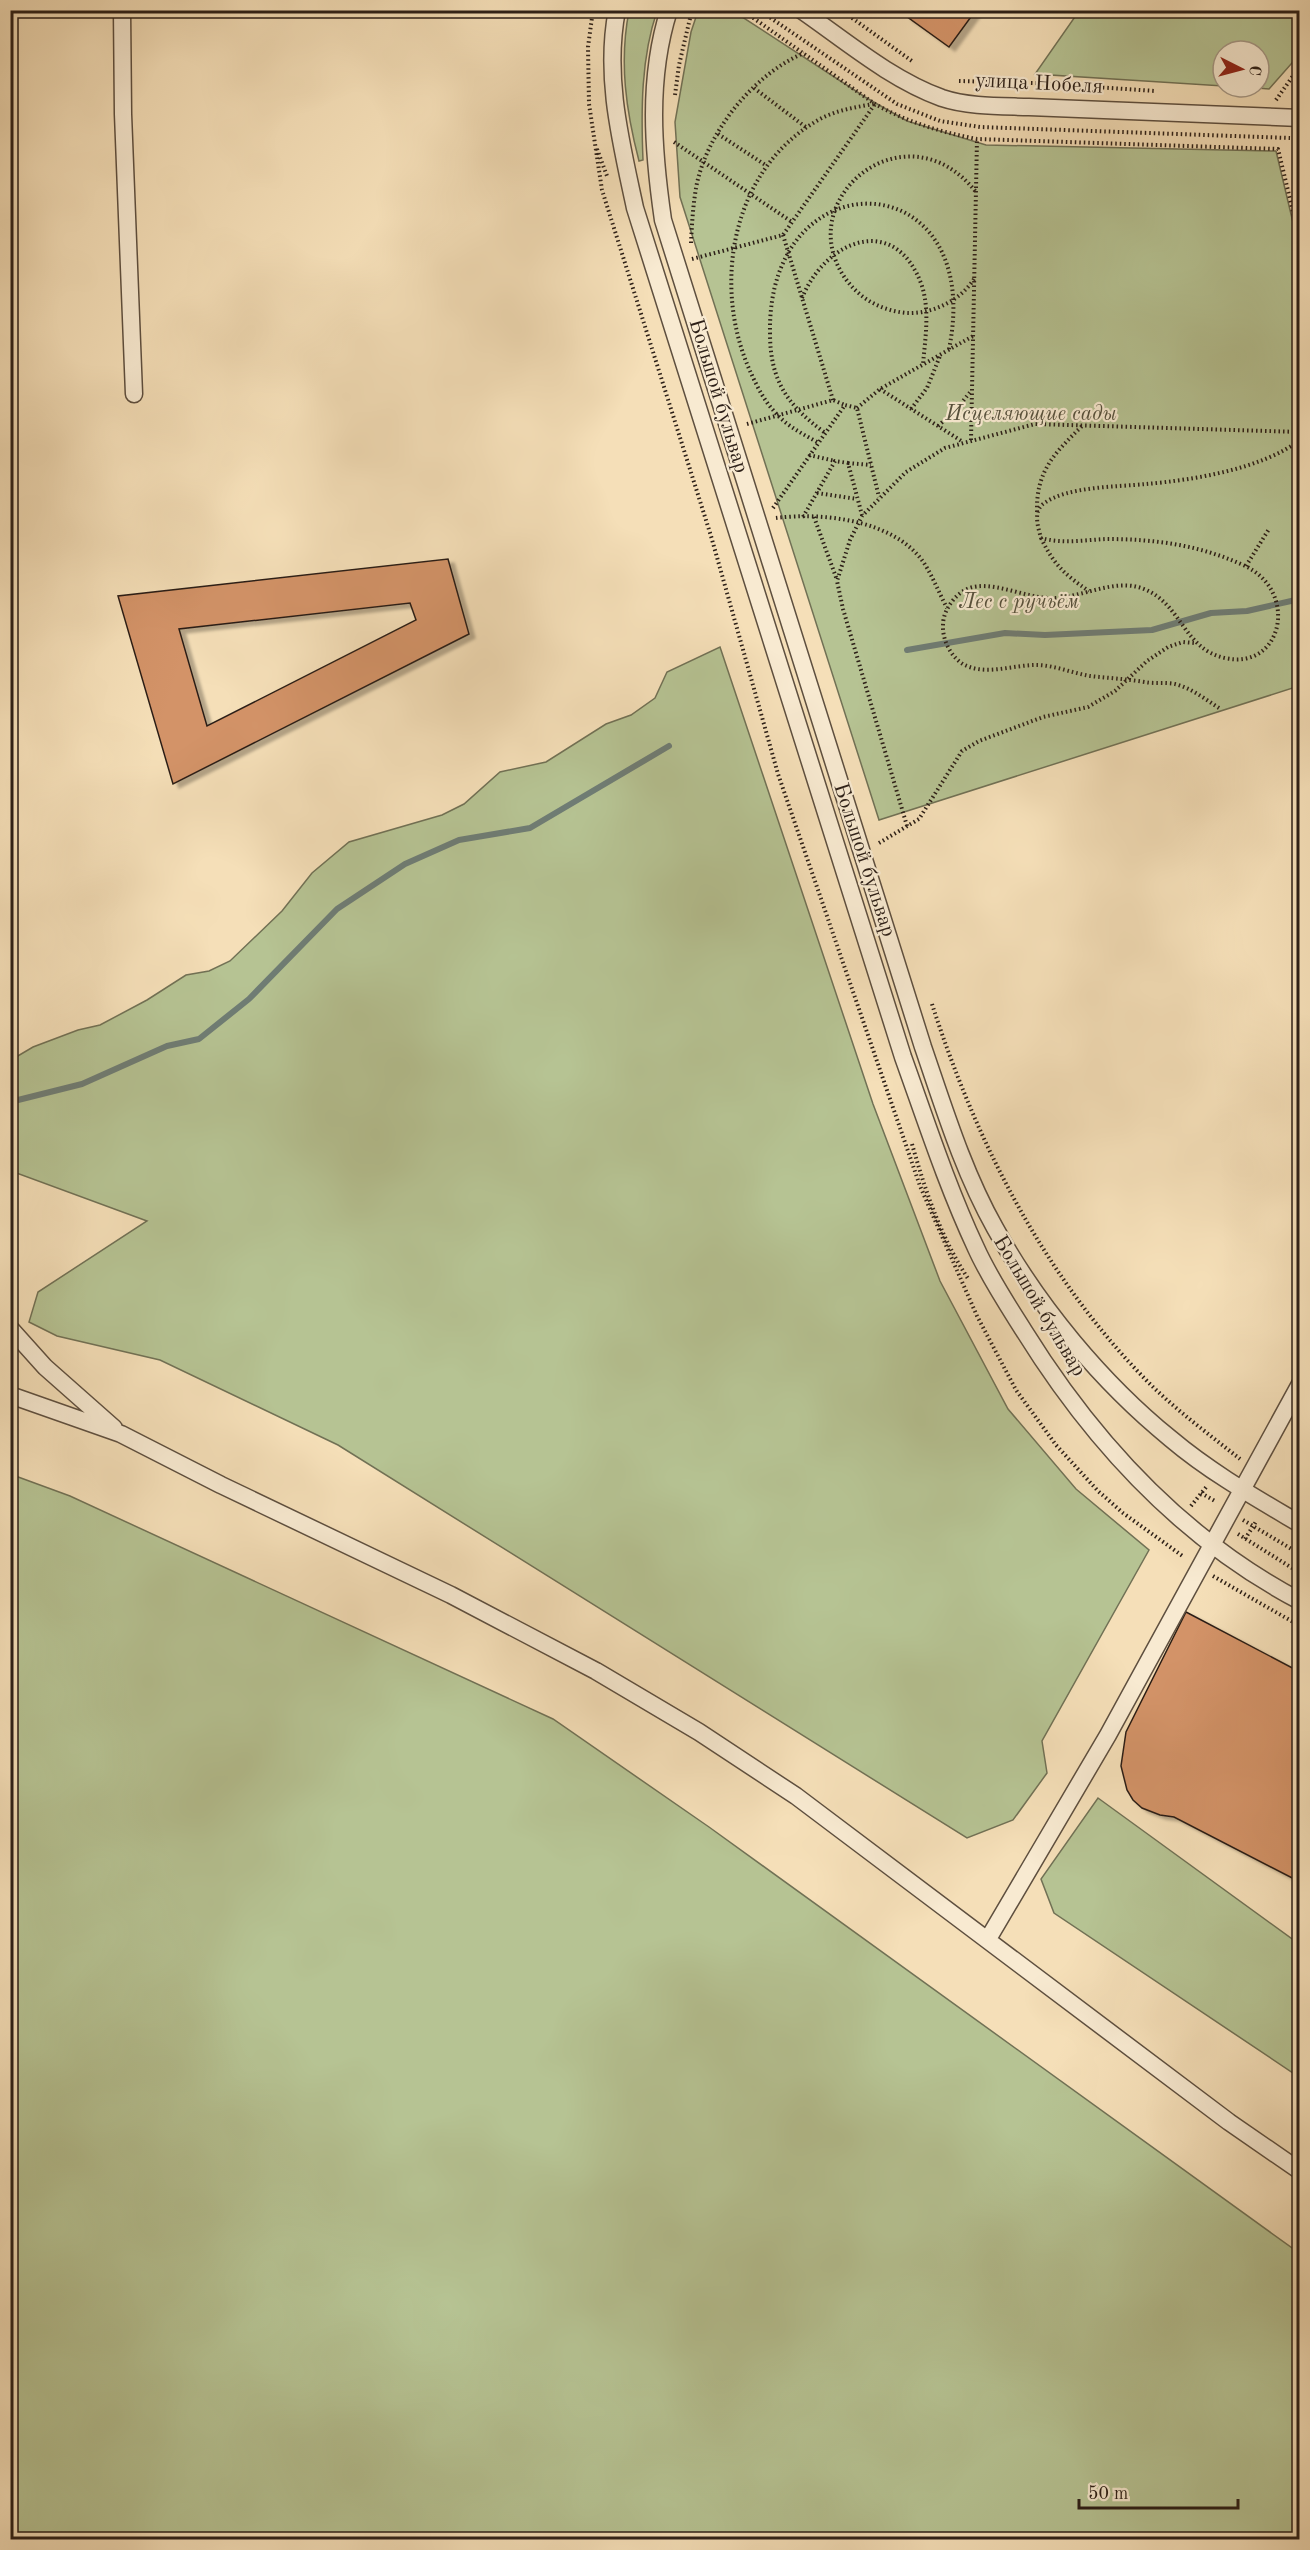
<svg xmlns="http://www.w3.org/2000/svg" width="1310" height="2550" font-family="'Old Standard TT',serif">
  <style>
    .green { fill: #b6c393; stroke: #717155; stroke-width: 1.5 }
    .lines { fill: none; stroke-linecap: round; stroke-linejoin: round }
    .stream { stroke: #6f7d75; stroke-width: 6 }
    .building { fill: #d39367; stroke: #2c1f17; stroke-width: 1.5; fill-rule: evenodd; filter: url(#shadow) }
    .street-casing { stroke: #5e4f3f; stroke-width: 19 }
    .path { stroke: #2c1f17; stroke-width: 4; stroke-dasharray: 1.5 3; stroke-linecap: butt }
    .street { stroke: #f8ead1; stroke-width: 16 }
    .labels { text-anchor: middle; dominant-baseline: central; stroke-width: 4.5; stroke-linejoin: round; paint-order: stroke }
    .street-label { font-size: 21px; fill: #2c1f17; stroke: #f8ead1 }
    .park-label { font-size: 21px; font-style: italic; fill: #55503c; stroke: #f8ead1 }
  </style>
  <defs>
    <filter id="shadow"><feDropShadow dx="6" dy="4" stdDeviation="1.5" flood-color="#0004"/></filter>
  </defs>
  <rect width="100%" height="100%" fill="#f5dfb8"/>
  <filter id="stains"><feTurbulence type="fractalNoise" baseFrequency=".00333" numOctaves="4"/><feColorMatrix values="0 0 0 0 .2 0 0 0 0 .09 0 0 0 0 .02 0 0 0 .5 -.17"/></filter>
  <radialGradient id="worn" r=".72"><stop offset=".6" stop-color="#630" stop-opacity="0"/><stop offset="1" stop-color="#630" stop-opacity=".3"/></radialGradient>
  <path class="green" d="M 629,11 L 657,11 C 641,58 641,110 643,160 L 639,161 C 626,111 619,62 629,11 Z
    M 698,11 L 733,11 L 865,97 L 907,121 L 986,145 L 1276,151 L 1300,252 L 1299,686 L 879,820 L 680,197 L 675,122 L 691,32 Z
    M 1079,11 L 1299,11 L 1299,55 L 1269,89 L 1244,87 L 1259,87 L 1259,51 L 1223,51 L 1223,86 L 1035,74 Z
    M 720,647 L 873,1104 L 940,1281 L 1008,1409 L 1076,1489 L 1149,1550 L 1042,1741 L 1047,1773 L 1013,1820 L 967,1838 L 338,1445 L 160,1360 L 57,1336 L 29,1322 L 38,1292 L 147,1221 L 11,1171 L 11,1060 L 33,1047 L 78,1030 L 100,1025 L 147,1000 L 186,975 L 209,971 L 230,961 L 282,911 L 312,873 L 349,842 L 442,815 L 464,804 L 500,772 L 546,762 L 606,724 L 631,715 L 655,698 L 667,672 Z
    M 10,1474 L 70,1496 L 553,1719 L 709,1827 L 1299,2253 L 1299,2539 L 11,2539 Z
    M 1098,1798 L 1299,1944 L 1299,2077 L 1054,1913 L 1041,1879 Z"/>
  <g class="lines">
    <path class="stream" d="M 907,650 L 1005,633 L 1045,635 L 1152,630 L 1211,613 L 1247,611 L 1300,599
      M 10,1102 L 82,1084 L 167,1046 L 199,1039 L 249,999 L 337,909 L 405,864 L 459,840 L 530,828 L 669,746"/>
  </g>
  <path class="building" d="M 910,10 L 976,10 L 949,47 L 906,16 Z
    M 448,559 L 469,634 L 173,784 L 118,596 ZM 410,603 L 416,620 L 207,726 L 179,629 Z
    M 1186,1612 L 1300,1672 L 1300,1882 L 1174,1817 L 1160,1815 L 1142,1808 L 1133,1800 L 1127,1790 L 1121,1766 L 1126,1732 Z"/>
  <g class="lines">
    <defs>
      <path id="street" d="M 122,10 L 123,114 L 134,394
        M 617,10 C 604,77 621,142 635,208 L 903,1057 C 926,1121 947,1186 976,1248 C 989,1277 1007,1304 1024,1331 C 1093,1442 1182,1539 1300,1601
        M 669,10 C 647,79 653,151 663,220 L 923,1047 C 944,1108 963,1171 995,1228 C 1038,1306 1102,1383 1171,1439 C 1210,1472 1256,1498 1300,1524
        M 801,10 C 846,41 890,79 942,98 C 969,107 1001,106 1029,107 L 1300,118
        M 10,1328 L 45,1367 L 114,1428
        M 10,1395 L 121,1434 L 221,1485 L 451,1595 L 596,1671 L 699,1732 L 796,1796 L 1229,2122 L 1300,2171
        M 988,1939 L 1108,1735 L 1300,1384"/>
    </defs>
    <use href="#street" class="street-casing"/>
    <path class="path" d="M 593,10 L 588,47 L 589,104 L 602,190 L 711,536 L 778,774 L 920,1186 L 977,1316 L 1016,1390 L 1056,1445 L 1098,1491 L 1123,1513 L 1184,1557
      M 742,10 L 875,104 C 907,122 940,132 977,139 L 1278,149 L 1300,241
      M 759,10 L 897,104 L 940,121 L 980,127 L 1290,138
      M 841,10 L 912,61
      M 959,81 L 1035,83 L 1155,91
      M 754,88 L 807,128
      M 675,95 L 679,65 L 692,10
      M 1276,100 L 1300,66
      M 718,134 L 767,166
      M 674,142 L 792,222
      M 597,149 L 607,176
      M 783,235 L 833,400
      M 691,243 C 692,223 693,203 697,183 C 709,130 754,74 804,53
      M 692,259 L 783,235 L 875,104
      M 974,279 C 960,301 932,314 907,313 C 884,311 863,301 848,282 C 786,202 905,102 976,192
      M 802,298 C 826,239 896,212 922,286 C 930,312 925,339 923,365
      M 880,389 L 963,442
      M 857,408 L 880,389 L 973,336
      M 911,409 L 927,388 L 940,356
      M 747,424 L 833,400 L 845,405
      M 938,426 L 955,411 L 971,391
      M 824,432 C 787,405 770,380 770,333 C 767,154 987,162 949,349
      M 971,440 L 977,139
      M 817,442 C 801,433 785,425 773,410 C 763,399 756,384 750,371 C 711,284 732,166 822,118 C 838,110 856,107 874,104
      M 809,455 L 835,461
      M 848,463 L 871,465
      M 817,493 L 857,499
      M 773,508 L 845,405 L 857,408 L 879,497
      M 1037,512 C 1036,470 1055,453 1083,425
      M 803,517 L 835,461 L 848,463 L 862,515
      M 814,517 L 837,580
      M 776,518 C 823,512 895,520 924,563 C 933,577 939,593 947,608
      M 1041,538 C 1054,565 1065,575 1089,591
      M 1246,566 L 1269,529
      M 1219,708 C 1205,699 1191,688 1175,684 C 1165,682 1154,684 1145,682 C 1126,679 1108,678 1090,676 C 1072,673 1054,665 1036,665 C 1013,665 988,675 967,666 C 952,660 942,640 943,625 C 943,611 954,595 967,589 C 990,579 1025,598 1050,598 C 1081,599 1114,577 1144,589 C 1182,604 1183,649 1225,658 C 1283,671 1300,590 1243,565 C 1199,545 1155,539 1106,539 C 1085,540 1062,544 1041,538 C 1038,527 1033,512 1043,504 C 1067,486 1117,487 1146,484 C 1193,480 1262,469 1300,440
      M 907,826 L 843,609 L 837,581 L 850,540 L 862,516 L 906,472 L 945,448 L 1035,424 L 1300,432
      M 879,843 L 919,819 L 962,751 L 979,741 L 1043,717 L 1088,707 L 1115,691 L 1147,661 L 1168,647 L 1183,642 L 1194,643
      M 932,1004 C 977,1144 1045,1278 1149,1383 C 1177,1411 1210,1435 1240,1459
      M 912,1144 C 926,1193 941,1238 969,1280
      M 1201,1493 L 1215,1501
      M 1191,1506 L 1207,1486
      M 1243,1520 L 1300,1554
      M 1238,1534 L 1300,1573
      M 1245,1539 L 1257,1520
      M 1213,1576 L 1300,1626"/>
    <use href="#street" class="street"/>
  </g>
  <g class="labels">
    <g class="street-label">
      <text transform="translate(1039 84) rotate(3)">улица Нобеля</text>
      <text transform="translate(718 396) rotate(73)">Большой бульвар</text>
      <text transform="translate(864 860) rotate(72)">Большой бульвар</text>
      <text transform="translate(1039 1306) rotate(59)">Большой бульвар</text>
    </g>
    <g class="park-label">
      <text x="1031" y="414">Исцеляющие сады</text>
      <text x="1019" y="602">Лес с ручьём</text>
    </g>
  </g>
  <rect width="1310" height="2550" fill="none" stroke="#f5dfb8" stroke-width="36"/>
  <rect x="12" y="12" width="1286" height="2526" fill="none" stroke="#2c1f17" stroke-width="3"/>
  <rect x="18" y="18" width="1274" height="2514" fill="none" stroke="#2c1f17" stroke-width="1.5"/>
  <g transform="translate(1241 69) rotate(96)"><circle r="28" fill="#f8ead1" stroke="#a69987" stroke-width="1.5"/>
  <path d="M0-4.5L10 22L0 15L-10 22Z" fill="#8f2418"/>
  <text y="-9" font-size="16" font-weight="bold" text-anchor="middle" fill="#2c1f17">С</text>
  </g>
  <path d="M1079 2499v9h159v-9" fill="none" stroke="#2c1f17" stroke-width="3"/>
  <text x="1088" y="2499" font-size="18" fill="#2c1f17" stroke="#f8ead1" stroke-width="4.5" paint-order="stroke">50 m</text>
  <rect width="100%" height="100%" filter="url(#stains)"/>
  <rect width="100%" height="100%" fill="url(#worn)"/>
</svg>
